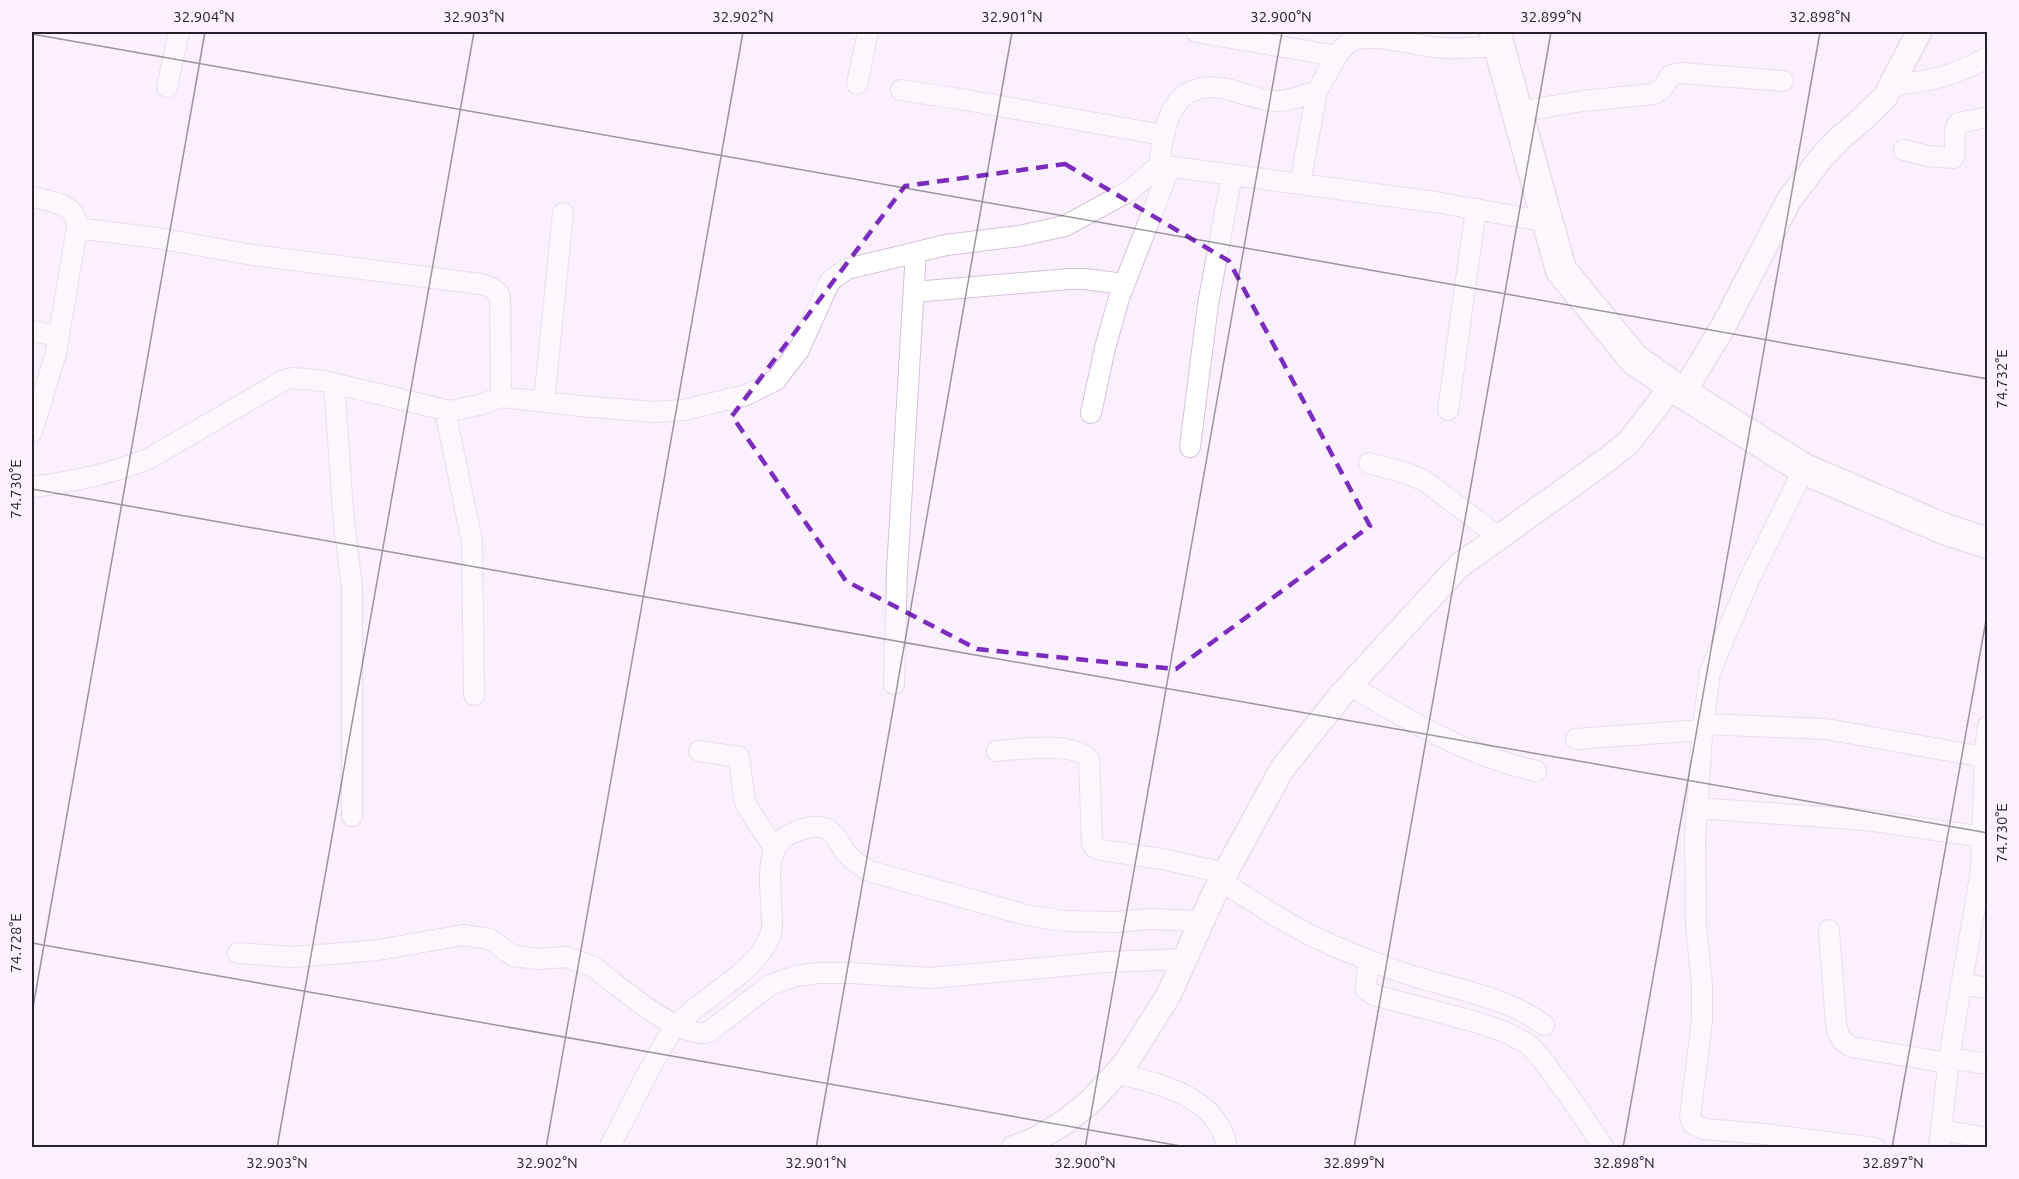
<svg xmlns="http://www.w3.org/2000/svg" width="2019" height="1179" font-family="Ubuntu,sans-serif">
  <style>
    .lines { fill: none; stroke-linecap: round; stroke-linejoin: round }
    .minor-casing { stroke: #d4c3d9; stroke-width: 22 }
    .tertiary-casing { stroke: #d4c3d9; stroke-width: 27 }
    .primary-casing { stroke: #d4c3d9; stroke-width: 33 }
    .minor { stroke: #fff; stroke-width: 20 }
    .tertiary { stroke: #fff; stroke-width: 24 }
    .primary { stroke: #fff; stroke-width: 30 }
    .marked { fill: none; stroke: #7b2cbf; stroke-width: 4.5; stroke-dasharray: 12 8; stroke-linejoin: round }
    .ticks { fill: none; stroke: #28212a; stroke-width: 1.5; stroke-opacity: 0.45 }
    .neatline { fill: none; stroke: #28212a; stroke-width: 2 }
    .ticks-label { font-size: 15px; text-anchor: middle; fill: #28212a }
  </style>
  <rect width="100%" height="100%" fill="#fbf0fe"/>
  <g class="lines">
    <defs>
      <path id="minor" d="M 1196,32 L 1337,56 C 1341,50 1346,43 1354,40 C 1377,32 1418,47 1443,48 C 1461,49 1481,47 1500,46
        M 857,84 L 868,32
        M 1891,85 C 1928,82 1955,76 1988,57
        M 167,87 L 179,32
        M 901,90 L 966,100 L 1163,135
        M 1317,91 C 1305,95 1290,101 1277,101 C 1260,101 1243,93 1227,89 C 1172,78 1164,123 1159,165 L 1435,202 L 1548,222
        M 1518,112 L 1582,101 L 1654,94 L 1662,89 L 1671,75 L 1681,73 L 1783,81
        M 1904,150 L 1927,156 L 1953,158 C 1958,147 1951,134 1958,123 L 1988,117
        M 1300,184 L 1317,91 L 1337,56
        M 32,197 C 51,201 78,204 77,228
        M 914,292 L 1069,279 L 1084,279 L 1124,284
        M 32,331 L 58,336
        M 334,383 L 344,524 L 352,586 L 352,816
        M 544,402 L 563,213
        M 445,410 L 472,542 L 474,695
        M 1448,410 L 1476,209
        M 1091,413 L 1105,348 L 1119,298 L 1170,167
        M 32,432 L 56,353 L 77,228 L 157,238 L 253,255 L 480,284 C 489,286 495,288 500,296 L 501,397
        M 1190,447 L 1208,304 L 1232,175
        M 1369,463 L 1406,473 L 1425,481 L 1499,537
        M 1804,469 L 1749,580 L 1710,672 L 1702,736 L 1695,838 L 1696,925 L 1702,986 L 1702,1021 L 1690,1117 L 1693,1124 L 1704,1129 L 1764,1134 L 1875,1148
        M 32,487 C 72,482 112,474 150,458 L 284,380 L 293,378 L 324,381 L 450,411 L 479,405 L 501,397 L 580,406 L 654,412 L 684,410 L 746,395 L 776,380 L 799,350 L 830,281 L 847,269 L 946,245 L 1019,236 L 1065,226 L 1131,190 L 1159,165
        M 894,684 L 897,571 L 916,252
        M 1350,685 C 1408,721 1468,756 1536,771
        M 1703,724 L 1826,729 L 1984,757
        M 1576,739 L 1702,730
        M 699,751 L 739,757 L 745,803 L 775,850
        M 997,751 C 1018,749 1077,741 1089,760 L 1092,843 L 1094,847 L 1101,850 L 1162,859 L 1225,873
        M 1696,808 L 1867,820 L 1983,837
        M 1221,881 C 1254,902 1287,925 1323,941 C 1346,952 1371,961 1395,970 C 1443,988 1501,993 1544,1025
        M 1829,930 L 1836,1023 C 1838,1036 1841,1042 1852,1047 L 1948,1063
        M 238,953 L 293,957 L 344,953 L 378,950 L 463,935 L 490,939 L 513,956 L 538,959 L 566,957 L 594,967 C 617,985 681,1041 709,1032 L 770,985 L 796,976 L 817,973 L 851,973 L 930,978 L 1106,962 L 1185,959
        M 1372,961 L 1367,973 L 1366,989 L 1374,995 L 1476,1022 L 1505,1032 L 1528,1044 L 1541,1058 L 1574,1103 L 1604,1148
        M 1961,984 L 1988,988
        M 1949,1058 L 1988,1064
        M 1117,1073 C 1160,1085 1218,1095 1227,1148
        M 1941,1130 L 1988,1138
        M 609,1148 C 627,1115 642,1081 661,1049 C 666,1042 670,1032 676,1026 C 702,996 765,969 772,928 C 773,904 763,860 780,842 C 785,836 792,833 800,830 C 808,827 818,825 827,829 C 837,834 840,846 847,854 C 853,861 861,866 869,871 L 1026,915 L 1064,921 L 1116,922 L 1150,919 L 1202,921
        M 1939,1148 L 1949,1058 L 1981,871 L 1985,751 L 1988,726"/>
      <path id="tertiary" d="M 1683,393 L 1723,327 L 1789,200 L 1821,158 L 1842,136 L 1857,124 L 1885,97 L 1919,32
        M 1014,1148 L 1035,1140 L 1065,1122 L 1091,1101 L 1125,1064 L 1168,996 L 1215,892 L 1282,769 L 1341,695 L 1459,566 L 1608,459 L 1629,442 L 1672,386"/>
      <path id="primary" d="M 1495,32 L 1561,270 L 1634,359 L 1672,386 L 1804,469 L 1947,530 L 1988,543"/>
    </defs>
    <use href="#minor" class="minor-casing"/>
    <use href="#tertiary" class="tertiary-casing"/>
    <use href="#primary" class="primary-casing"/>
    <use href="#minor" class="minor"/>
    <use href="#tertiary" class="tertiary"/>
    <use href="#primary" class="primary"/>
  </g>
  <path d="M0 0H2019V1179H0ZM 1065,164 L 1229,261 L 1370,526 L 1176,669 L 977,649 L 846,581 L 732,416 L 905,186 Z" fill="#fbf0fe" fill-opacity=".55" fill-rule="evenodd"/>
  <path class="marked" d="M 1065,164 L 1229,261 L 1370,526 L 1176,669 L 977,649 L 846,581 L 732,416 L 905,186 Z"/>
  <path class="ticks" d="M 32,34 L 1988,379M 32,489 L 1988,833M 32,943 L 1192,1148M 32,1013 L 205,32M 277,1148 L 474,32M 546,1148 L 743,32M 816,1148 L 1012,32M 1085,1148 L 1282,32M 1354,1148 L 1551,32M 1623,1148 L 1820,32M 1892,1148 L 1988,609"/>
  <rect width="2019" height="1179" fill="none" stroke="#fbf0fe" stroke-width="66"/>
  <rect x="33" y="33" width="1953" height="1113" class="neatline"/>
  <g class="ticks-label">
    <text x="204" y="22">32.904°N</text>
    <text x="474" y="22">32.903°N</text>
    <text x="743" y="22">32.902°N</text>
    <text x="1012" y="22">32.901°N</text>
    <text x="1281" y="22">32.900°N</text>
    <text x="1551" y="22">32.899°N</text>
    <text x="1820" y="22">32.898°N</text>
    <text transform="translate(2002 379) rotate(-90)" y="5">74.732°E</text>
    <text transform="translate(16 489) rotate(-90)" y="5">74.730°E</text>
    <text transform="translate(2002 833) rotate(-90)" y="5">74.730°E</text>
    <text transform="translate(16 943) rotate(-90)" y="5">74.728°E</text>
    <text x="277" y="1168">32.903°N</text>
    <text x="547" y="1168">32.902°N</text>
    <text x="816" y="1168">32.901°N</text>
    <text x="1085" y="1168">32.900°N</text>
    <text x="1354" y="1168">32.899°N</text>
    <text x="1624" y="1168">32.898°N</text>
    <text x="1893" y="1168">32.897°N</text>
  </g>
</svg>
